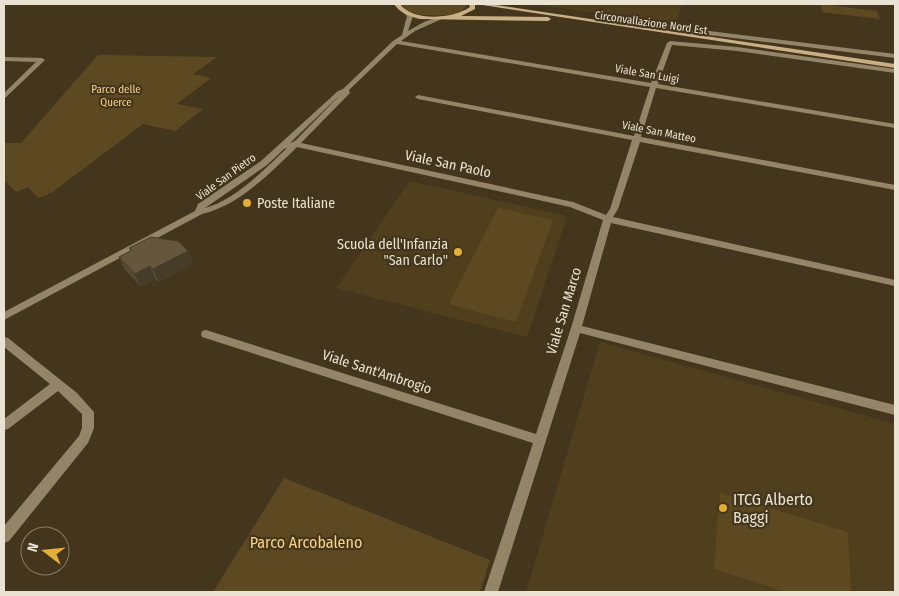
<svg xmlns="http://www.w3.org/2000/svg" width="899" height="596" font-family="'Fira Sans Condensed',sans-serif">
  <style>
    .built { fill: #503f1d }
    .green { fill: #5d4921 }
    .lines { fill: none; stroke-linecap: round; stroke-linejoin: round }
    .street { fill: #948569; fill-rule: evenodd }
    .secondary { fill: #c9b084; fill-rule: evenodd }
    .wall { fill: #564933 }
    .shaded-wall { fill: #463c29 }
    .building { fill: #64553b; stroke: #463c29 }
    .poi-dot { fill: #e4ad35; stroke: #43361c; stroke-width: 2 }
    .labels { text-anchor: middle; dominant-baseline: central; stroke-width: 4.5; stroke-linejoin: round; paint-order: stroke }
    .far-street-label { font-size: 11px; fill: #eae2d2; stroke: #43361c }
    .far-park-label { font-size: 11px; fill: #f8d187; stroke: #43361c }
    .street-label { font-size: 14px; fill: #eae2d2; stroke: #43361c }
    .poi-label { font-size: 14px; fill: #eae2d2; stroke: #43361c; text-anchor: start }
    .near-poi-label { font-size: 16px; fill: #eae2d2; stroke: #43361c; text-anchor: start }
    .near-park-label { font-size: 16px; fill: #f8d187; stroke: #43361c }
  </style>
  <rect width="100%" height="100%" fill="#43361c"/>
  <path class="built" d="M 532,4 L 682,4 L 676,24 Z
    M 410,181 L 567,216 L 527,337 L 336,288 Z
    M 600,342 L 895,424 L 895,592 L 526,592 Z"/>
  <path class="green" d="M 401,4 L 466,4 L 467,5 L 460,13 C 447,16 408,19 401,4 Z
    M 821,4 L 877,11 L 880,19 L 822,12 Z
    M 98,55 L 217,57 L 193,74 L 211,78 L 177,104 L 203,109 L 175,131 L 143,124 L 51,193 L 38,198 L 28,187 L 16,192 L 4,180 L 4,143 L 21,143 Z
    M 498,208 L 553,220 L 516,322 L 449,304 Z
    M 284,478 L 490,560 L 480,592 L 213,592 Z
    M 720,493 L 848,532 L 851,592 L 786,592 L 714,569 Z"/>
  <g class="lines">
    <path class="street" d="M 405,12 L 409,12 L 413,16 L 408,31 L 424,22 L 441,16 L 444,18 L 415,31 L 401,41 L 651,83 L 667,43 L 670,41 L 737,47 L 895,69 L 895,73 L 737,51 L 672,45 L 658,84 L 895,124 L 895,128 L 656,88 L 641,137 L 895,185 L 895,190 L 640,142 L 618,209 L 613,217 L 895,280 L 895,286 L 611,223 L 582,326 L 895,405 L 895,415 L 580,333 L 498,592 L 484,592 L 533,443 L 202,337 L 201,334 L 202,331 L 206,330 L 536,434 L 571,328 L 603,220 L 570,207 L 297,147 C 270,173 240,205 202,214 L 4,320 L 4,312 L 195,211 L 198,204 L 261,161 L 338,91 L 343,89 L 393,41 L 402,35 L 407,16 L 404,13 ZM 397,44 L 650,87 L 634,136 L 418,95 L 415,97 L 418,99 L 632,140 L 610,209 L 606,215 L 573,202 L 301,143 L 349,94 L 350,93 L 349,90 ZM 342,93 L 295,141 L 290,143 ZM 287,148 C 266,168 234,201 205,208 L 267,165 L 284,149 Z
      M 678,30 L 701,30 L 895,54 L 895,58 L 701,34 L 676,33 L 675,32 Z
      M 4,57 L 42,58 L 45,60 L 4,99 L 4,93 L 36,62 L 4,61 Z
      M 4,337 L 8,338 L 77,393 L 94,412 L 94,428 L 88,443 L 9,541 L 4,543 L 4,526 L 79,436 L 82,428 L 82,414 L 58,391 L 8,429 L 4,430 L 4,419 L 50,384 L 4,347 Z"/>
    <path class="secondary" d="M 394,4 L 400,4 C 413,22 453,19 470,7 L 469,4 L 475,4 L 475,9 L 461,16 L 548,17 L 551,19 L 548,21 L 420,19 C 409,16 401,14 394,4 Z
      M 476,4 L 489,4 L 895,64 L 895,68 Z"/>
  </g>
  <path class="wall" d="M 129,248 L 188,251 L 193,264 L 159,282 L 155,279 L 141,287 L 125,270 L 119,257 L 131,251 Z"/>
  <path class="shaded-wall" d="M 188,251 L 193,264 L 159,282 L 153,269 Z
    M 150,266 L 155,279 L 141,287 L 135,274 Z"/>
  <path class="building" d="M 151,237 L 178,241 L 188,251 L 153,269 L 150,266 L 135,274 L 119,257 L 132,250 L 129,248 Z"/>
  <g class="poi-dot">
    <circle cx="247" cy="203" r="5"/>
    <circle cx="458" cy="252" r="5"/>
    <circle cx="723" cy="508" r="5"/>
  </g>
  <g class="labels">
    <g class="far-street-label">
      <text transform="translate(651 23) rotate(8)">Circonvallazione Nord Est</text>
      <text transform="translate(647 74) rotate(10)">Viale San Luigi</text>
      <text transform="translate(659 132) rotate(11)">Viale San Matteo</text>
      <text transform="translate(226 177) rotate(-36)">Viale San Pietro</text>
    </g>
    <g class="far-park-label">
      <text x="116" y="89">Parco delle<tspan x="116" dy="13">Querce</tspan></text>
    </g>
    <g class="street-label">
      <text transform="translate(448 164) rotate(12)">Viale San Paolo</text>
      <text transform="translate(564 311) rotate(-73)">Viale San Marco</text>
      <text transform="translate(377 372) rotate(18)">Viale Sant'Ambrogio</text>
    </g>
    <g class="poi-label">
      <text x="257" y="203">Poste Italiane</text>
      <text x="448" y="244" text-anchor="end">Scuola dell'Infanzia<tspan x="448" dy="16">"San Carlo"</tspan></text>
    </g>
    <g class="near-poi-label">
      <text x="733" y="499">ITCG Alberto<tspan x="733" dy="18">Baggi</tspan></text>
    </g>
    <g class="near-park-label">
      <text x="306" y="542">Parco Arcobaleno</text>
    </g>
  </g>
  <rect width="899" height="596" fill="none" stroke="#eae2d2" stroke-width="10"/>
  <g transform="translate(45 551) rotate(286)"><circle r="24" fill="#43361c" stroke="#867b65"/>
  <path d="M0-4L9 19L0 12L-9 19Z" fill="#e4ad35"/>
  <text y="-8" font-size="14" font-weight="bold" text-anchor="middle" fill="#eae2d2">N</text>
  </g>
</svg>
